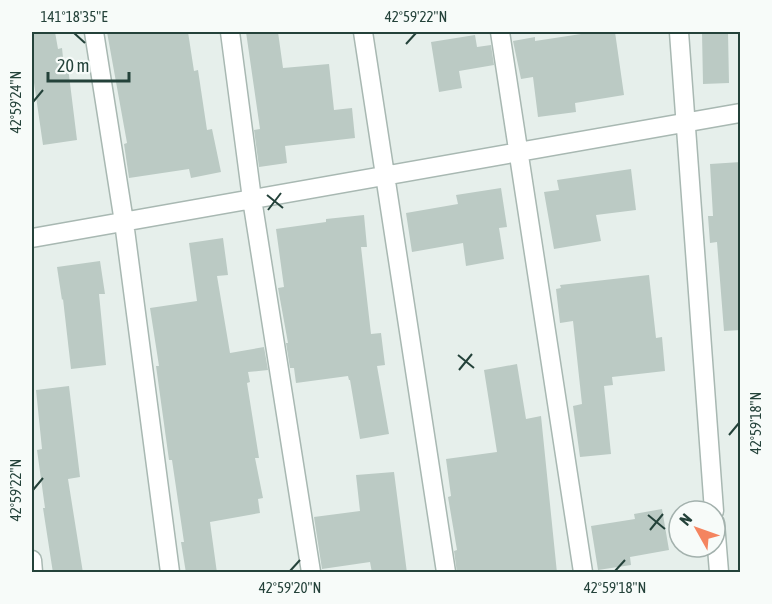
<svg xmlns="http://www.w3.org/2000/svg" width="772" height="604" font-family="'Asap Condensed',sans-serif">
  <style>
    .building { fill: #bbcac4 }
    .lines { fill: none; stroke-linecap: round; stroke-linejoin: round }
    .street-casing { stroke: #a8b8b2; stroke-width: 21 }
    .street { stroke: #fff; stroke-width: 18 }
    .ticks { fill: none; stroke: #24423a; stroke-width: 2 }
    .neatline { fill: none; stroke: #24423a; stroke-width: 2 }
    .ticks-label { font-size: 15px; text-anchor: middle; fill: #24423a }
  </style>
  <rect width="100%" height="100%" fill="#e6efeb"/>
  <path class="building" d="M 32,32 L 55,32 L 58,49 L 62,48 L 64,67 L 68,67 L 77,140 L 43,145 L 32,69 Z
    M 107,32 L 188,32 L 194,71 L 198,70 L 207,130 L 212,129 L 221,172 L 191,178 L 189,169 L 129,178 L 124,144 L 127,143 Z
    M 246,32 L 278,32 L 283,68 L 329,64 L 334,110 L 352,108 L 355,138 L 285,146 L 287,163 L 259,167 L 254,130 L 260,129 Z
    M 580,32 L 615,32 L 624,95 L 575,103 L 576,112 L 538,117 L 533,77 L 521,79 L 513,41 L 535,37 L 535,41 L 581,34 Z
    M 702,32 L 728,32 L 729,83 L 703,84 Z
    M 475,35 L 477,47 L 491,45 L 494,65 L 459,71 L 462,88 L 439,92 L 431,42 Z
    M 741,162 L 741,330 L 724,331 L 717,242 L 710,243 L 708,216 L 713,216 L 710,164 Z
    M 631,169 L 636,210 L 596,215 L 601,241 L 554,249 L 544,192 L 559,190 L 557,180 Z
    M 501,188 L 507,227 L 499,228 L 504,259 L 466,266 L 463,243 L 412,252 L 406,213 L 458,204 L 456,195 Z
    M 364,215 L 367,247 L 361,247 L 371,334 L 381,333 L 385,365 L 377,366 L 389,434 L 360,439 L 350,380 L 349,380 L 348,376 L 296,383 L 294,368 L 290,368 L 286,343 L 288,343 L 278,288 L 284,287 L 276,229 L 326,222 L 326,219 Z
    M 223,238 L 228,275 L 217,276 L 230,353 L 264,347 L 268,370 L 248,372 L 250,382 L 247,383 L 259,458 L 255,458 L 263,498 L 258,499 L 260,513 L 210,522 L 217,573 L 186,573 L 181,542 L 184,542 L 172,460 L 169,460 L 156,366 L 159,366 L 150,308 L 197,301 L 189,243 Z
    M 100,261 L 105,294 L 99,294 L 106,365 L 71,369 L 63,299 L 62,300 L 57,267 Z
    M 649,275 L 656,338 L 662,337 L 665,371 L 612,377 L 613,385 L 604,386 L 611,454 L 580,457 L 573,406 L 582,404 L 573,321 L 560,323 L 556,289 L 561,288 L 560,285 Z
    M 517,364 L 526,419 L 541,416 L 557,573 L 457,573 L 454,551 L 457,550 L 448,497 L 451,496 L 446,459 L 497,452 L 484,370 Z
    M 69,386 L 80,477 L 68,479 L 83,573 L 53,573 L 43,508 L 45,508 L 37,450 L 42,449 L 36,390 Z
    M 394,472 L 407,573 L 372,573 L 370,562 L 322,569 L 314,517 L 360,511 L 356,475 Z
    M 662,509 L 669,550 L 630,557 L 631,565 L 598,570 L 591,526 L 635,519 L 634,514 Z"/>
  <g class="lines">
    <defs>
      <path id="street" d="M 94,32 L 124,222 L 170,572
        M 230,32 L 252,199 L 311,572
        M 363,32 L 446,572
        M 500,32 L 583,572
        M 679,32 L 714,511
        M 32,238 L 740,113
        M 715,523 L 719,572
        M 32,560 L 33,572"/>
    </defs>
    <use href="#street" class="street-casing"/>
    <use href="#street" class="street"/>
  </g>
  <path class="ticks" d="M 74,33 L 85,43M 406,44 L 416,33M 33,102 L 43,90M 267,195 L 283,208M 268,210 L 281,193M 458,355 L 474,368M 459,370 L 472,354M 729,435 L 739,423M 33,490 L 43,478M 648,515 L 665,529M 650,530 L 663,514M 290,571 L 300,560M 615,571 L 625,560"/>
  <rect width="772" height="604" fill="none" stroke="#f7fbf9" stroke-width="66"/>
  <g transform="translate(697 529) rotate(310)"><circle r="28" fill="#f7fbf9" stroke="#a3b1ad" stroke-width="1.5"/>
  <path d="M0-4.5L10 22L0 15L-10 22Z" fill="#f4845f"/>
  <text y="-9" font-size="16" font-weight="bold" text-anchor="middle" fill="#24423a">N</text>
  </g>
  <path d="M48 72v9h81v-9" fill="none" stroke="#24423a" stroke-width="3"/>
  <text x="57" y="72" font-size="18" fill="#24423a" stroke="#f7fbf9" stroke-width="4.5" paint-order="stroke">20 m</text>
  <rect x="33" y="33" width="706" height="538" class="neatline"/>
  <g class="ticks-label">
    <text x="74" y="22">141°18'35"E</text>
    <text x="416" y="22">42°59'22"N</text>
    <text transform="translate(16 102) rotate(-90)" y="5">42°59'24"N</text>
    <text transform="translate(756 423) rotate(-90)" y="5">42°59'18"N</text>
    <text transform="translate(16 490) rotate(-90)" y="5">42°59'22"N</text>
    <text x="290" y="593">42°59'20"N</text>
    <text x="615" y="593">42°59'18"N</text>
  </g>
</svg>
